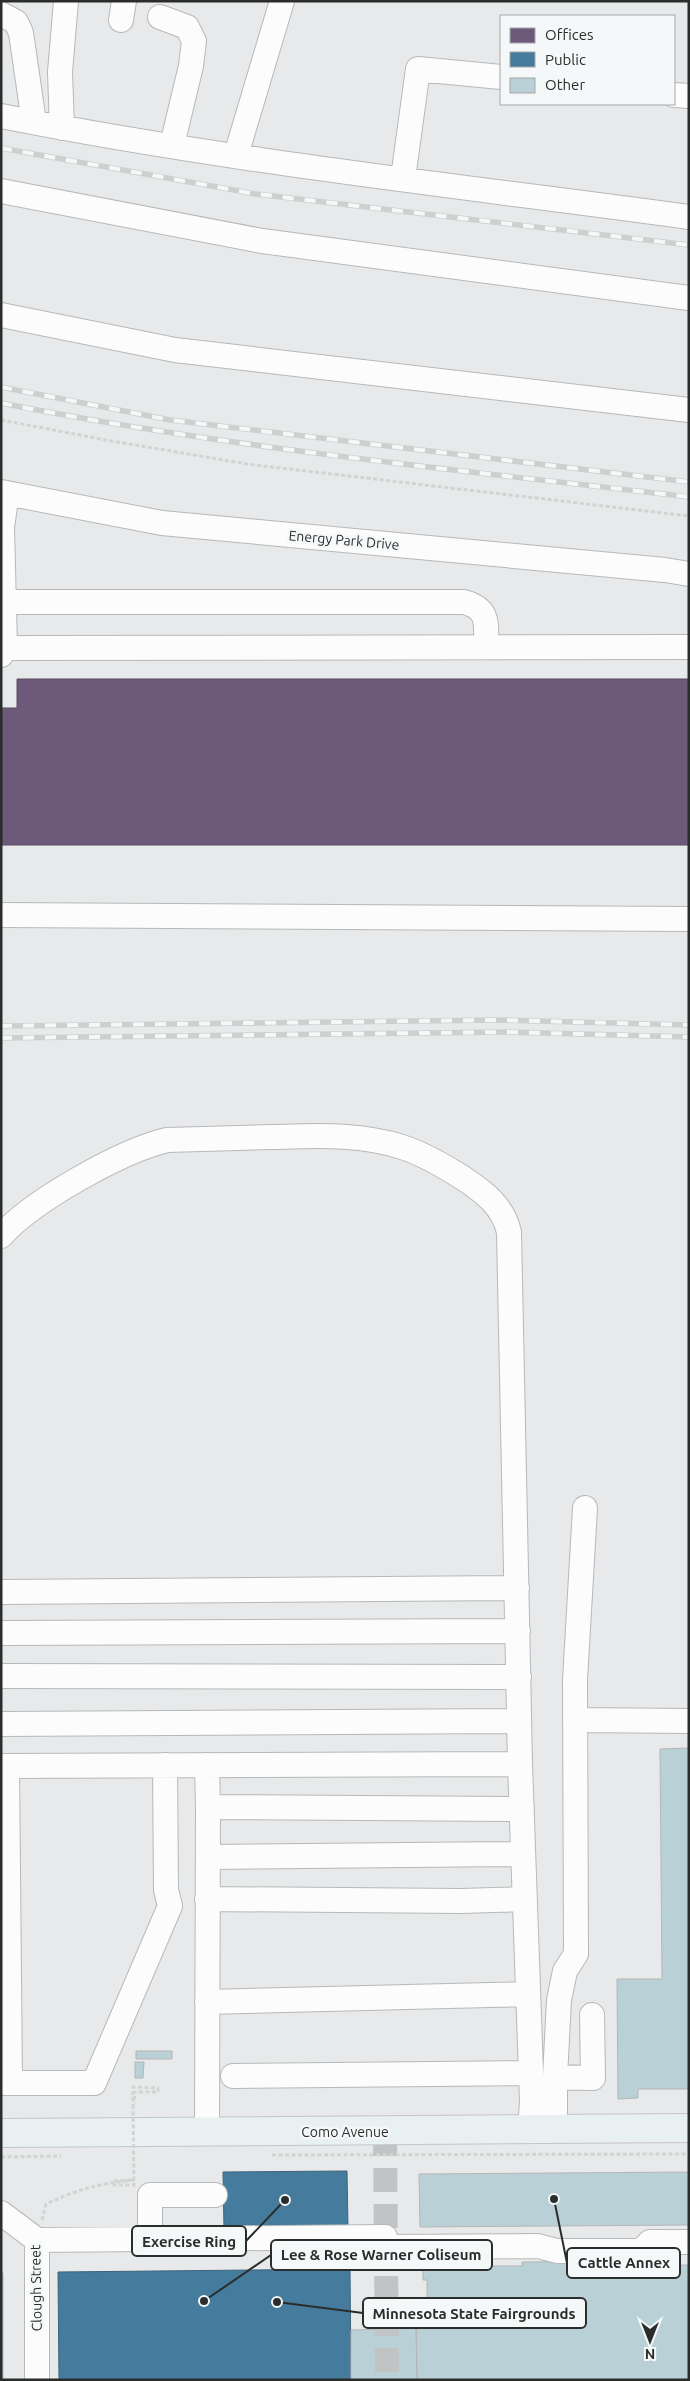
<svg xmlns="http://www.w3.org/2000/svg" width="690" height="2381" font-family="Ubuntu,sans-serif">
  <style>
    .offices { fill: #6d597a; stroke: #594c63 }
    .public { fill: #457b9d; stroke: #3d647b }
    .building { fill: #bad0d7; stroke: #b5b6b7 }
    .lines { fill: none; stroke-linecap: round; stroke-linejoin: round }
    .minor-tunnel { stroke: #c2c3c4; stroke-width: 24; stroke-dasharray: 24 12; stroke-linecap: butt }
    .minor-casing { stroke: #b7b8b9; stroke-width: 26 }
    .major-casing { stroke: #c5c5c6; stroke-width: 30 }
    .path { stroke: #d2d3d3; stroke-width: 3; stroke-dasharray: 4 2.5; stroke-linecap: butt }
    .minor { stroke: #fcfcfc; stroke-width: 24 }
    .major { stroke: #e9f0f2; stroke-width: 28 }
    .rail-casing { stroke: #ced0d0; stroke-width: 5.5 }
    .rail { stroke: #f4f8f9; stroke-width: 4; stroke-dasharray: 11; stroke-linecap: butt }
    .path-bridge { stroke: #d2d3d3; stroke-width: 3; stroke-dasharray: 4 2.5; stroke-linecap: butt }
    .labels { text-anchor: middle; dominant-baseline: central; stroke-width: 5; stroke-linejoin: round; paint-order: stroke }
    .street-label { font-size: 14px; fill: #2b2d2d; stroke: #f4f8f9 }
    .leader { fill: none; stroke: #2b2d2d; stroke-width: 2 }
    .callout-dot { fill: #2b2d2d; stroke: #f4f8f9; stroke-width: 2 }
    .callout { fill: #f4f8f9; stroke: #2b2d2d; stroke-width: 2 }
    .callout-label { font-size: 15px; text-anchor: middle; font-weight: bold; fill: #2b2d2d }
  </style>
  <rect width="100%" height="100%" fill="#e8e9ea"/>
  <path class="offices" d="M 17,679 L 689,679 L 689,845 L 2,845 L 2,708 L 17,708 Z"/>
  <path class="public" d="M 347,2171 L 348,2228 L 224,2230 L 223,2172 Z
    M 350,2269 L 351,2380 L 59,2380 L 58,2272 Z"/>
  <path class="building" d="M 689,1748 L 689,2089 L 638,2089 L 638,2098 L 618,2099 L 617,1979 L 662,1979 L 660,1749 Z
    M 136,2051 L 172,2051 L 172,2059 L 136,2059 Z
    M 135,2062 L 144,2062 L 143,2078 L 135,2078 Z
    M 689,2172 L 689,2225 L 420,2227 L 419,2174 Z
    M 641,2261 L 641,2265 L 689,2265 L 689,2380 L 417,2380 L 416,2312 L 427,2312 L 427,2280 L 423,2280 L 423,2263 L 440,2263 L 440,2266 L 522,2266 L 522,2262 Z
    M 1,2273 L 3,2273 L 3,2380 L 1,2380 Z
    M 416,2328 L 417,2380 L 351,2380 L 351,2330 Z"/>
  <g class="lines">
    <path class="minor-tunnel" d="M 385,2132 L 387,2380"/>
    <defs>
      <path id="minor" d="M 1,14 L 16,22 L 21,33 L 34,122
        M 160,17 L 187,27 L 194,41 L 191,66 L 172,145
        M 121,20 L 124,1
        M 674,95 L 689,96
        M 1,116 C 228,161 460,186 689,217
        M 62,128 L 60,72 L 66,1
        M 236,155 L 282,1
        M 403,178 L 418,69 L 501,77
        M 1,191 L 262,241 L 689,298
        M 1,315 L 175,350 L 689,410
        M 1,492 L 162,523 L 665,570 L 689,574
        M 5,602 L 464,602 C 490,609 486,624 486,647
        M 5,648 L 689,647
        M 1,655 L 5,648 L 2,527 L 7,493
        M 1,915 L 689,919
        M 1,1236 C 32,1201 121,1151 167,1140 C 201,1139 235,1138 270,1137 C 315,1136 359,1133 402,1147 C 424,1154 444,1166 463,1178 C 484,1192 503,1206 509,1232 L 520,1764
        M 1,1592 L 517,1588
        M 1,1633 L 518,1631
        M 1,1676 L 519,1677
        M 575,1720 L 689,1721
        M 1,1724 L 519,1721
        M 207,1765 L 208,1807
        M 1,1766 L 520,1764 L 532,2101 L 530,2131
        M 7,1766 L 10,2083
        M 208,1857 L 523,1854
        M 207,1899 L 461,1901 L 524,1899
        M 207,2002 L 528,1994
        M 233,2076 L 531,2073
        M 555,2077 L 593,2078 L 592,2015
        M 1,2083 L 94,2083 L 170,1906 L 166,1890 L 165,1765
        M 555,2130 L 555,2077 L 559,2000 L 565,1971 L 576,1954 L 575,1680 L 585,1508
        M 207,2132 L 208,1807 L 522,1809
        M 1,2213 L 37,2240 L 37,2380
        M 150,2239 L 150,2195 L 215,2195
        M 37,2240 L 385,2237
        M 385,2247 L 538,2246 L 557,2251 L 641,2251 L 650,2242 L 689,2242"/>
      <path id="major" d="M 1,2133 L 689,2128"/>
    </defs>
    <use href="#minor" class="minor-casing"/>
    <use href="#major" class="major-casing"/>
    <path class="path" d="M 1,420 L 106,440 L 247,464 L 689,516
      M 133,2108 L 133,2087 L 158,2088 L 158,2092 L 134,2092 L 135,2103
      M 272,2155 L 689,2154
      M 1,2157 L 61,2156
      M 42,2220 L 46,2204 C 79,2189 97,2184 133,2180 L 131,2180"/>
    <use href="#minor" class="minor"/>
    <use href="#major" class="major"/>
    <defs>
      <path id="rail" d="M 1,148 L 256,194 L 689,245
        M 1,387 L 170,420 L 689,482
        M 1,403 C 228,448 459,470 689,497
        M 1,1026 L 499,1020 L 689,1025
        M 1,1038 L 508,1032 L 689,1037"/>
    </defs>
    <use href="#rail" class="rail-casing"/>
    <use href="#rail" class="rail"/>
    <path class="path-bridge" d="M 131,2180 L 114,2181 L 114,2185 L 134,2185 L 133,2108"/>
  </g>
  <g class="labels">
    <g class="street-label">
      <text transform="translate(344 540) rotate(5)">Energy Park Drive</text>
      <text x="345" y="2132">Como Avenue</text>
      <text transform="translate(36 2288) rotate(-91)">Clough Street</text>
    </g>
  </g>
  <path class="leader" d="M285 2200L246 2241M204 2301L271 2255M554 2199L567 2263M277 2302L363 2313"/>
  <g class="callout-dot">
    <circle cx="285" cy="2200" r="5"/>
    <circle cx="204" cy="2301" r="5"/>
    <circle cx="554" cy="2199" r="5"/>
    <circle cx="277" cy="2302" r="5"/>
  </g>
  <g class="callout">
    <rect x="132" y="2226" width="114" height="30" rx="5"/>
    <rect x="271" y="2240" width="221" height="30" rx="5"/>
    <rect x="567" y="2248" width="113" height="30" rx="5"/>
    <rect x="363" y="2298" width="223" height="30" rx="5"/>
  </g>
  <g class="callout-label">
    <text x="189" y="2247">Exercise Ring</text>
    <text x="381" y="2260">Lee &amp; Rose Warner Coliseum</text>
    <text x="624" y="2268">Cattle Annex</text>
    <text x="474" y="2319">Minnesota State Fairgrounds</text>
  </g>
  <rect width="690" height="2381" fill="none" stroke="#2b2d2d" stroke-width="5"/>
  <rect x="500" y="15" width="175" height="90" fill="#f4f8f9" stroke="#a4a7a7"/>
  <rect x="510" y="28" width="25" height="15" fill="#6d597a" stroke="#a4a7a7"/>
  <text x="545" y="40" font-size="15" fill="#2b2d2d">Offices</text>
  <rect x="510" y="52" width="25" height="15" fill="#457b9d" stroke="#a4a7a7"/>
  <text x="545" y="65" font-size="15" fill="#2b2d2d">Public</text>
  <rect x="510" y="78" width="25" height="15" fill="#bad0d7" stroke="#a4a7a7"/>
  <text x="545" y="90" font-size="15" fill="#2b2d2d">Other</text>
  <g transform="translate(650 2341) rotate(180)" stroke="#f4f8f9" stroke-width="4" paint-order="stroke">
  <path d="M0-4L9 19L0 12L-9 19Z" fill="#2b2d2d"/>
  <text y="-8" font-size="14" font-weight="bold" text-anchor="middle" fill="#2b2d2d">N</text>
  </g>
</svg>
